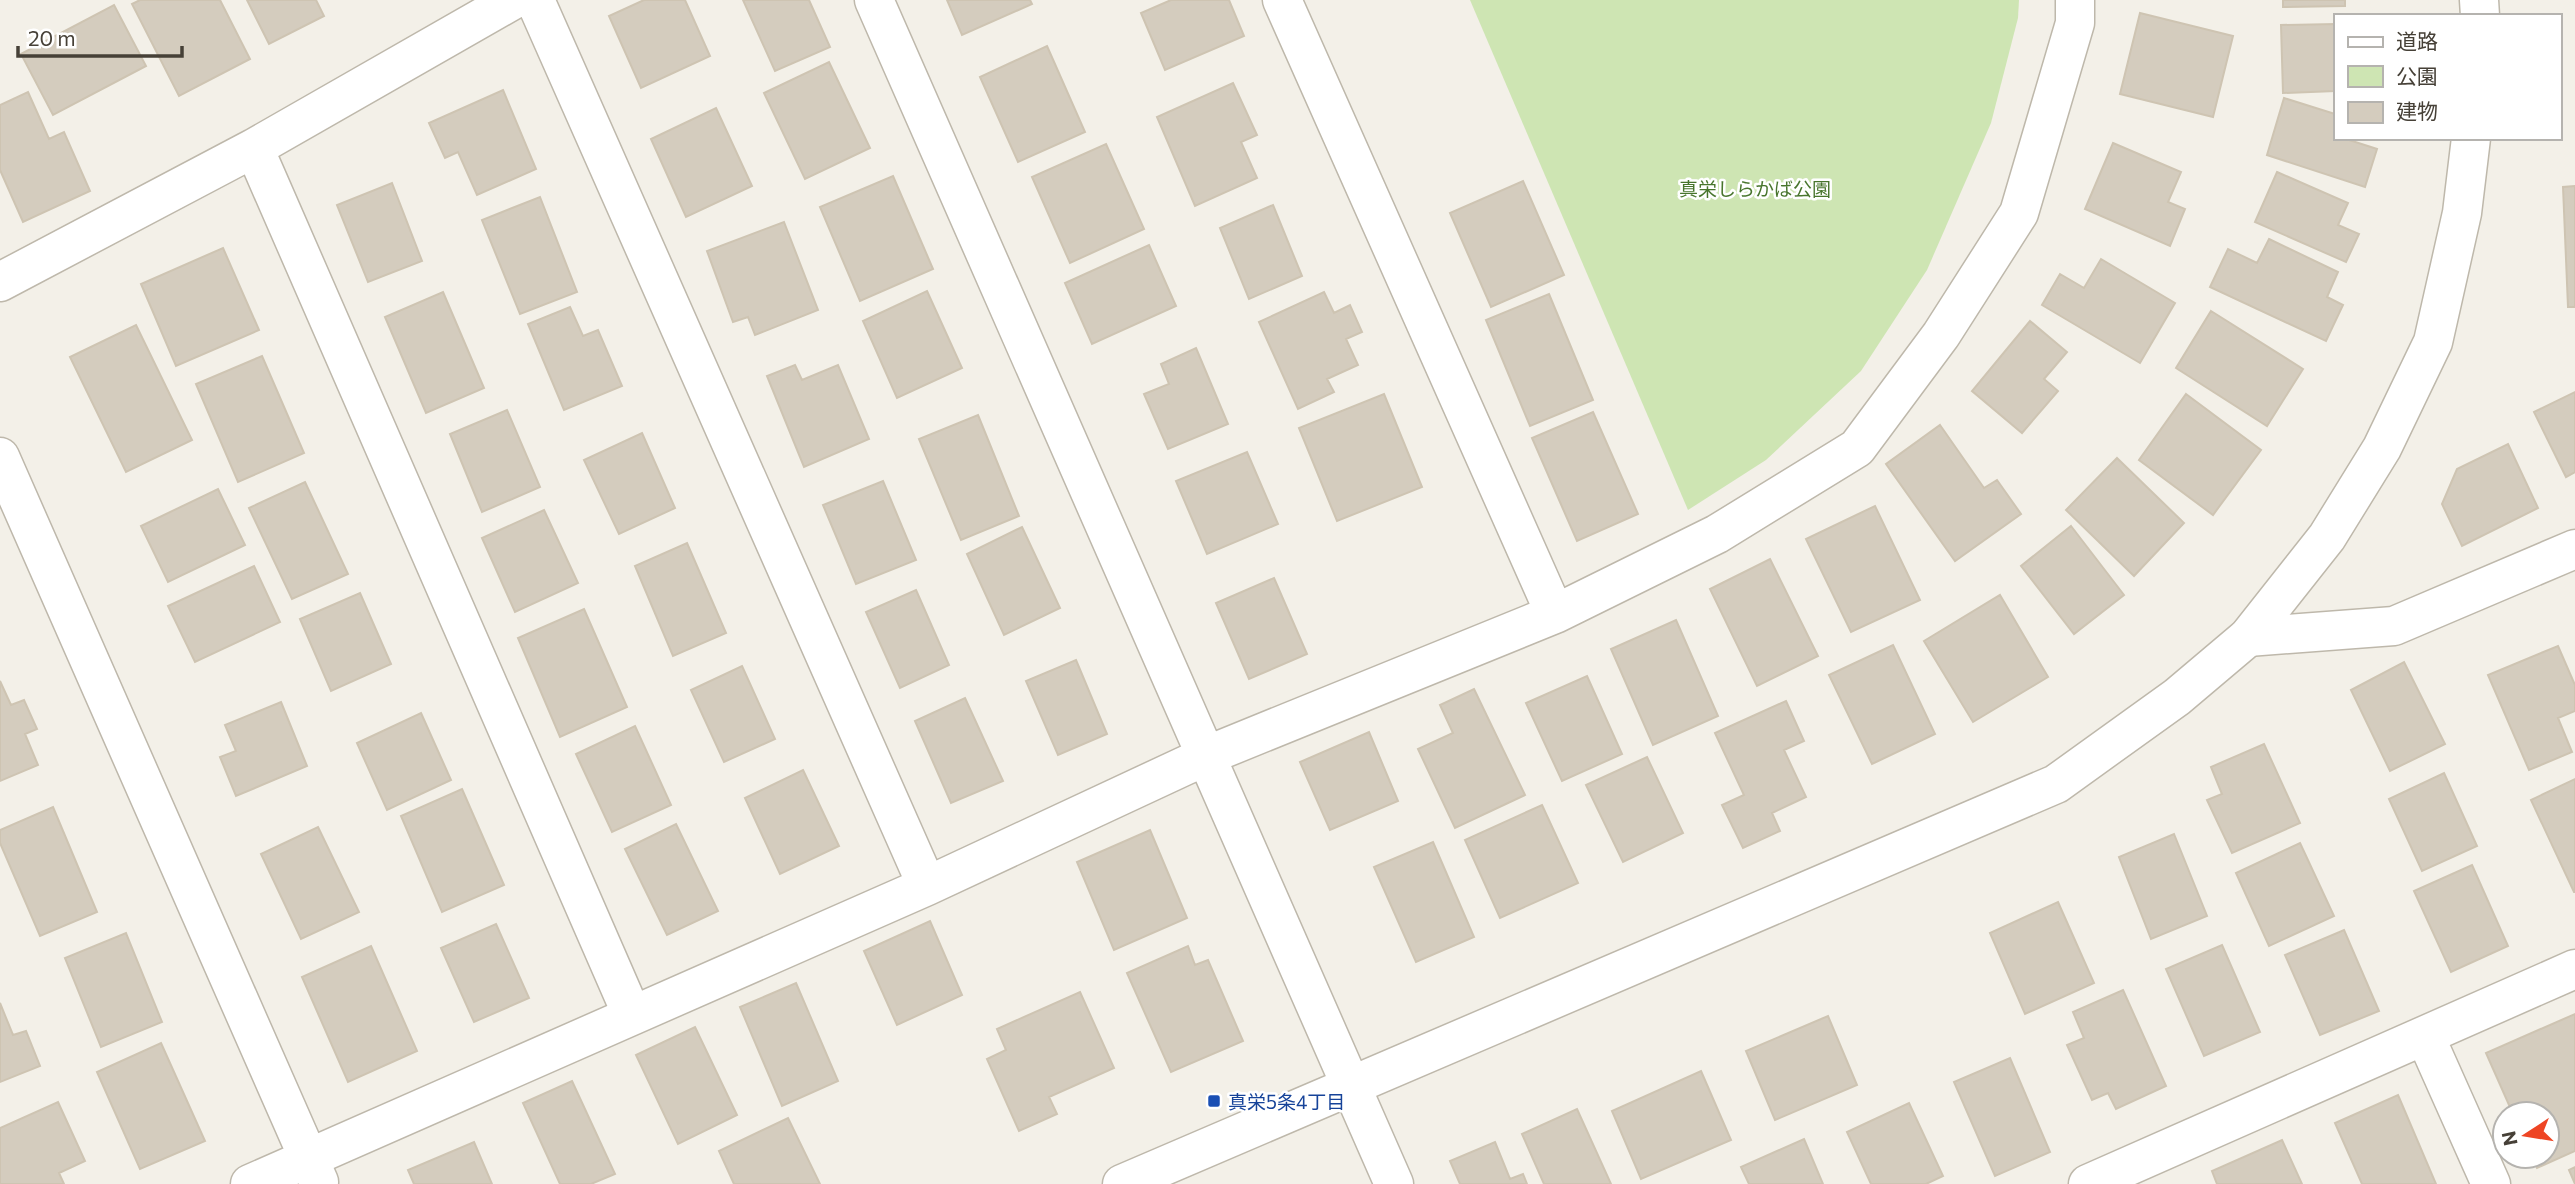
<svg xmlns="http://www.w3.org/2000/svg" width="2575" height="1184" font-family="Commissioner,'Noto Sans JP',sans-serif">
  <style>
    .green { fill: #cee5b3 }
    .building { fill: #d4ccbe; stroke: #cec4b2; stroke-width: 2 }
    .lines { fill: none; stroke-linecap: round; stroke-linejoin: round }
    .minor-casing { stroke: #beb8ab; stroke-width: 41 }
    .tertiary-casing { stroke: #beb8ab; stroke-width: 41 }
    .minor { stroke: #fff; stroke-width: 38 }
    .tertiary { stroke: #fff; stroke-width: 38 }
    .transit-dot { fill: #1a4fb4; stroke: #fff; stroke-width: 2.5 }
    .labels { text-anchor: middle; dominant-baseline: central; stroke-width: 5; stroke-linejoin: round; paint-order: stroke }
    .park-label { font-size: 19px; fill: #48752d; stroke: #fff }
    .transit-label { font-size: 19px; fill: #164399; stroke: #fff; text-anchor: start }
  </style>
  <rect width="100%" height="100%" fill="#f3f0e8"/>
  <path class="green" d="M 1470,0 L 2019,0 L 2018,18 L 1991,123 L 1927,270 L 1861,371 L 1766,460 L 1688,510 Z"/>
  <path class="building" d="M 140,0 L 220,0 L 250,59 L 179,96 L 132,4 Z
    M 247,0 L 316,0 L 324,16 L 269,44 Z
    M 644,0 L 685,0 L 710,56 L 641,88 L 609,16 Z
    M 743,0 L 809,0 L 830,47 L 775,71 Z
    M 947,0 L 1030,0 L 1032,4 L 962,35 Z
    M 1171,0 L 1229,0 L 1244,36 L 1165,70 L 1141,13 Z
    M 2283,0 L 2345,0 L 2345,6 L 2283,7 Z
    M 114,5 L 146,66 L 53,115 L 21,54 Z
    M 2140,13 L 2233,36 L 2213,117 L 2120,94 Z
    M 2335,24 L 2335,91 L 2283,93 L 2281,25 Z
    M 1047,46 L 1085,132 L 1018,162 L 980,77 Z
    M 829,62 L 870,148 L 805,179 L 764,93 Z
    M 1233,83 L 1257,135 L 1241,142 L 1257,178 L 1195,206 L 1157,117 Z
    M 503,90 L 536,169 L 477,195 L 458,152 L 445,158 L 429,123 Z
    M 28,92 L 49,139 L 64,132 L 90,191 L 23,222 L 0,170 L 0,105 Z
    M 2284,98 L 2335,114 L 2335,138 L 2343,138 L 2377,149 L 2365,187 L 2267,155 Z
    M 716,108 L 752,186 L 686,217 L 651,139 Z
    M 2113,143 L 2181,172 L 2168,202 L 2185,209 L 2170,246 L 2085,209 Z
    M 1106,144 L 1144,229 L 1070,263 L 1032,177 Z
    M 2277,172 L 2348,203 L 2338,225 L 2359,234 L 2346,262 L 2255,222 Z
    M 893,176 L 933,269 L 860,301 L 820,207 Z
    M 1523,181 L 1564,275 L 1491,307 L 1450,213 Z
    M 392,183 L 422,261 L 368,282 L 337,205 Z
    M 2575,186 L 2575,307 L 2568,307 L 2563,187 Z
    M 540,197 L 577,292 L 520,314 L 482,220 Z
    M 1273,205 L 1302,276 L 1249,299 L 1220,228 Z
    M 784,222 L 818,310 L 755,335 L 748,317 L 733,322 L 707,251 Z
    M 2269,239 L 2338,272 L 2327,297 L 2343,305 L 2326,341 L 2210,287 L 2228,249 L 2257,263 Z
    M 1149,245 L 1176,306 L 1092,344 L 1065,283 Z
    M 223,248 L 259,330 L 176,366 L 141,284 Z
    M 2101,259 L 2175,303 L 2140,363 L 2042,305 L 2060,274 L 2084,288 Z
    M 927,291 L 962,368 L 897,398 L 863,321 Z
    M 443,292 L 484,388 L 426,413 L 385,317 Z
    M 1324,292 L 1334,313 L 1350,305 L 1362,332 L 1346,339 L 1358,365 L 1327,379 L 1334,392 L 1298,409 L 1259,322 Z
    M 1549,294 L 1593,400 L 1530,426 L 1486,320 Z
    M 570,307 L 583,336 L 598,330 L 622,386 L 564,410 L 528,324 Z
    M 2211,311 L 2303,369 L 2267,426 L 2176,368 Z
    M 2030,321 L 2067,352 L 2044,379 L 2058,391 L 2022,433 L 1972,391 Z
    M 136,325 L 192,440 L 126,472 L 70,357 Z
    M 1196,348 L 1228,424 L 1168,449 L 1144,394 L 1169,384 L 1161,364 Z
    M 262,356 L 304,453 L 238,482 L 196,384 Z
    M 795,365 L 802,380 L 838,365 L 869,439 L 804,467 L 767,376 Z
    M 2575,392 L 2575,472 L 2566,477 L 2534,412 Z
    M 1384,394 L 1422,487 L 1337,521 L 1299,428 Z
    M 2186,394 L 2261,450 L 2213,515 L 2139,460 Z
    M 507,410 L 540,487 L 482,512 L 450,434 Z
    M 1593,412 L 1638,514 L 1577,541 L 1532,438 Z
    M 978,415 L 1019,516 L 961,540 L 919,439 Z
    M 1940,425 L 1984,488 L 1997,480 L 2021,514 L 1955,561 L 1886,464 Z
    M 642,433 L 675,508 L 619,534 L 584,460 Z
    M 2508,444 L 2538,508 L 2462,546 L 2442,504 L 2457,469 Z
    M 1247,452 L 1278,524 L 1207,554 L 1176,481 Z
    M 2117,458 L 2184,523 L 2134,576 L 2066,510 Z
    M 883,481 L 916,560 L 856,584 L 823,505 Z
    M 305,482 L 348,574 L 292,599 L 249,508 Z
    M 218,489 L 245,545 L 168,582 L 141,526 Z
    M 1875,506 L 1920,600 L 1851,632 L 1806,539 Z
    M 544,510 L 578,583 L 515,612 L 482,538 Z
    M 2071,526 L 2124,595 L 2074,634 L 2021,566 Z
    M 1022,527 L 1060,608 L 1004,635 L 967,554 Z
    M 687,543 L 726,633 L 673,656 L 635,566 Z
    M 1770,559 L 1818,656 L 1757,686 L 1710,589 Z
    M 254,566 L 280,622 L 195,662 L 168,606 Z
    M 1274,578 L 1307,654 L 1249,679 L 1216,603 Z
    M 916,590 L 949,665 L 900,688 L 866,612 Z
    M 360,593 L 391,664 L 331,691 L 300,619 Z
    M 2000,595 L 2048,677 L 1973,722 L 1924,641 Z
    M 584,609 L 627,707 L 560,737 L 518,638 Z
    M 1676,620 L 1718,716 L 1653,745 L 1611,649 Z
    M 1893,645 L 1935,734 L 1872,764 L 1829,675 Z
    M 2558,646 L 2575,685 L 2575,711 L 2558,718 L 2572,752 L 2529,770 L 2488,675 Z
    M 1076,660 L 1107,734 L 1058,755 L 1026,681 Z
    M 2404,662 L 2445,744 L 2390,771 L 2351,690 Z
    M 742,666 L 775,739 L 724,762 L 691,690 Z
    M 1587,676 L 1622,754 L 1562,781 L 1526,703 Z
    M 0,681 L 11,705 L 24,700 L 37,729 L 25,734 L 38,765 L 0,781 Z
    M 1474,689 L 1525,795 L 1455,828 L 1418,749 L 1453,733 L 1440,705 Z
    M 965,698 L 1003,781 L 951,803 L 915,721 Z
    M 1786,701 L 1804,741 L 1784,750 L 1806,797 L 1772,813 L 1780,831 L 1743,848 L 1722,805 L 1744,795 L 1715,733 Z
    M 281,702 L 307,766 L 236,796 L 220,757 L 236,751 L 225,725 Z
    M 421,713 L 451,780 L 387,810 L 357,743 Z
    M 635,726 L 671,805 L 612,832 L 576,754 Z
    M 1369,732 L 1398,801 L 1330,830 L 1300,762 Z
    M 2264,744 L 2300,823 L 2232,853 L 2207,800 L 2222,794 L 2211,767 Z
    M 1647,757 L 1683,833 L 1623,862 L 1586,785 Z
    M 803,770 L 839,846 L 780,874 L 745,798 Z
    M 2444,773 L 2477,846 L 2422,871 L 2389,799 Z
    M 2575,779 L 2575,892 L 2574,892 L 2531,800 Z
    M 462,789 L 504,885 L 442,912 L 401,816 Z
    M 1542,805 L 1578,883 L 1500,918 L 1465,840 Z
    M 53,807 L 97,912 L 40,936 L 0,843 L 0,830 Z
    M 676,824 L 718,911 L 667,935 L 625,849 Z
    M 318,827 L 359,912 L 301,939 L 261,854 Z
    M 1150,830 L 1187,918 L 1114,950 L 1077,862 Z
    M 2174,834 L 2207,916 L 2151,939 L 2119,857 Z
    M 1433,842 L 1474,937 L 1416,962 L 1374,867 Z
    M 2300,843 L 2334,916 L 2269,946 L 2236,873 Z
    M 2472,865 L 2508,946 L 2451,972 L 2414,891 Z
    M 2058,902 L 2094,983 L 2025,1014 L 1990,933 Z
    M 930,921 L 962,995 L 897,1025 L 864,951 Z
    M 496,924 L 529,998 L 474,1022 L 441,948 Z
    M 2344,930 L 2379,1011 L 2320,1035 L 2285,955 Z
    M 126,933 L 162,1022 L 101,1047 L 65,958 Z
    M 2222,945 L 2260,1032 L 2204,1056 L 2166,969 Z
    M 371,946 L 417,1051 L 348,1082 L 302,977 Z
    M 1188,946 L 1195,965 L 1208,960 L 1243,1041 L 1171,1072 L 1127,973 Z
    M 796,983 L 838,1081 L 782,1106 L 740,1007 Z
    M 2123,990 L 2166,1086 L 2116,1109 L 2108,1093 L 2092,1100 L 2067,1045 L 2084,1038 L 2073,1012 Z
    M 1080,992 L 1114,1068 L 1049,1097 L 1057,1114 L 1019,1131 L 987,1059 L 1006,1050 L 997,1029 Z
    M 0,1003 L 13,1035 L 26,1031 L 40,1066 L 0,1082 Z
    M 2575,1014 L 2575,1151 L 2537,1168 L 2532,1156 L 2547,1156 L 2547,1114 L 2513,1114 L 2486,1053 Z
    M 1828,1016 L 1857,1085 L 1775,1120 L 1746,1051 Z
    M 695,1027 L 737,1115 L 678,1144 L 636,1055 Z
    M 161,1043 L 205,1141 L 140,1169 L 97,1072 Z
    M 2010,1058 L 2050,1152 L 1995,1176 L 1954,1082 Z
    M 1701,1071 L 1731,1140 L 1641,1179 L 1612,1111 Z
    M 572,1081 L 615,1174 L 591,1184 L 560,1184 L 523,1103 Z
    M 2398,1095 L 2436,1184 L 2362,1184 L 2335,1123 Z
    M 58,1102 L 85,1161 L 59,1173 L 64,1184 L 0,1184 L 0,1128 Z
    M 1909,1103 L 1943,1176 L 1926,1184 L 1871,1184 L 1847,1132 Z
    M 1577,1109 L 1611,1184 L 1544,1184 L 1522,1134 Z
    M 788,1118 L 820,1184 L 734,1184 L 719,1151 Z
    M 1804,1139 L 1823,1184 L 1749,1184 L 1741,1167 Z
    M 2282,1140 L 2302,1184 L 2217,1184 L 2212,1171 Z
    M 474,1142 L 492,1184 L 414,1184 L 408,1170 Z
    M 1495,1142 L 1510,1179 L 1523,1174 L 1527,1184 L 1460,1184 L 1450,1161 Z
    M 2575,1167 L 2575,1184 L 2569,1170 Z"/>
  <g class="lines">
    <defs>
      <path id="minor" d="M 535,0 L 927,886
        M 874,0 L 1394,1184
        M 1282,0 L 1555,614
        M 254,148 L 632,1015
        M 0,282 L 254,148 L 513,0
        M 0,457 L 319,1182
        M 2248,637 L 2394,626 L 2575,549
        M 2425,1036 L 2491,1184
        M 250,1184 L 927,886 L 1208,755 L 1555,614 L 1717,534 L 1857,448 L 1941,335 L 2019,213 L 2075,23 L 2075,0
        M 2088,1184 L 2575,969"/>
      <path id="tertiary" d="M 2479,0 L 2480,16
        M 1122,1184 L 2056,784 L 2177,697 L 2248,637 L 2327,537 L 2382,448 L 2433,342 L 2462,213 L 2471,138"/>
    </defs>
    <use href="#minor" class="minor-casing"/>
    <use href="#tertiary" class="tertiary-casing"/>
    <use href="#minor" class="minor"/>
    <use href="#tertiary" class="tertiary"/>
  </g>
  <rect class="transit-dot" x="1207" y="1094" width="14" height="14" rx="3.5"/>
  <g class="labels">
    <g class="park-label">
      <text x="1755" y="188">真栄しらかば公園</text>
    </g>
    <g class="transit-label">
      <text x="1228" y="1101">真栄5条4丁目</text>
    </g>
  </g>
  <rect x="2334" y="14" width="228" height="126" fill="#ffffff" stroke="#b5b3af" stroke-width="2"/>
  <rect x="2348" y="37" width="35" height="10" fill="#ffffff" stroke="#b5b3af" stroke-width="2"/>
  <text x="2396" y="49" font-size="21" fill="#464037">道路</text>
  <rect x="2348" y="66" width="35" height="21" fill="#cee5b3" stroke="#b5b3af" stroke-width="2"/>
  <text x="2396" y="84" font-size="21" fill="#464037">公園</text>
  <rect x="2348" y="102" width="35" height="21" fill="#d4ccbe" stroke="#b5b3af" stroke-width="2"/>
  <text x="2396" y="119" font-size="21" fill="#464037">建物</text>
  <g transform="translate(2526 1135) rotate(258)"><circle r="33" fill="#ffffff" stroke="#b5b3af" stroke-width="2"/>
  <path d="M0-5L12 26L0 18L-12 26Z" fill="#ee4524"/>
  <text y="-10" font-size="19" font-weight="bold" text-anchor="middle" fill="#464037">N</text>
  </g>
  <path d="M18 46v10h164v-10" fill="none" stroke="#464037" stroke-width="3.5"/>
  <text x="28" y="46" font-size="21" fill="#464037" stroke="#ffffff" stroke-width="5" paint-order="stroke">20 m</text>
</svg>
